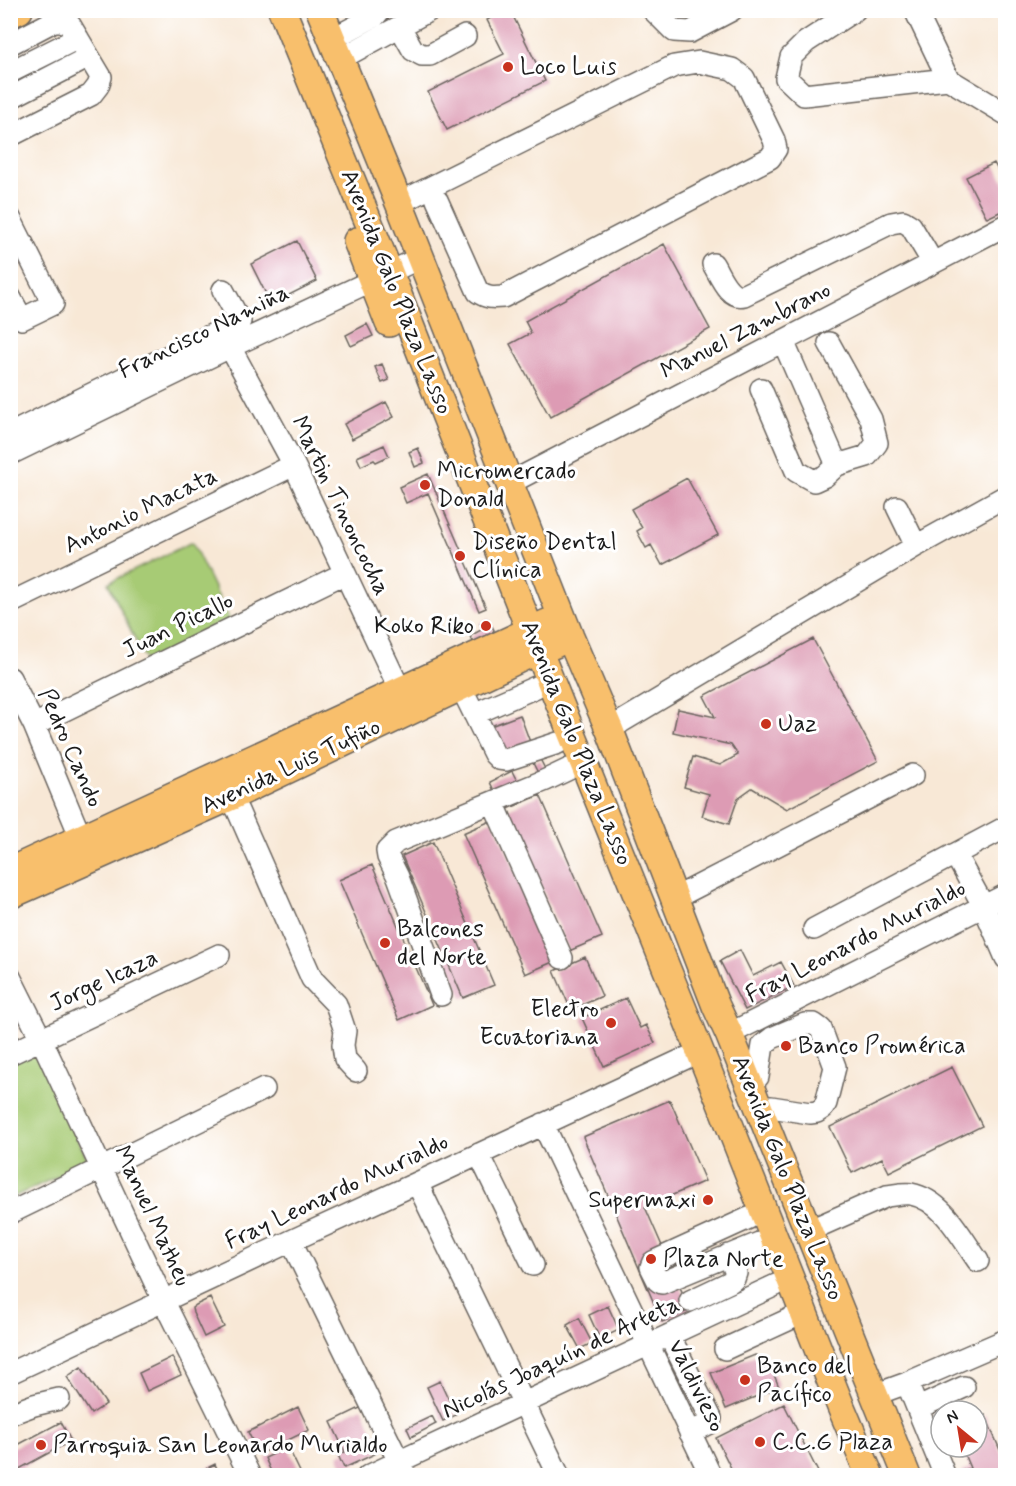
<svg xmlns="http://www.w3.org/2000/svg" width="1016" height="1486" font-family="Mynerve,sans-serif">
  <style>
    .green { fill: #a7cb75; stroke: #627448; stroke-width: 1.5 }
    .building { fill: #dd9bb4 }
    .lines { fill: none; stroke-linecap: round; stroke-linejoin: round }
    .minor-casing { stroke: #69635d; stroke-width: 24 }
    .major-casing { stroke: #69635d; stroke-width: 30 }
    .minor { stroke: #fff; stroke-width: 21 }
    .major { stroke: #f8bf6c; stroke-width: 27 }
    .poi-dot { fill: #c8321e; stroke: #fff; stroke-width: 2 }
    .labels { text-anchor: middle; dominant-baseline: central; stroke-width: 6; stroke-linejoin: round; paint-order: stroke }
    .poi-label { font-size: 24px; fill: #1c1c1c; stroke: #fff; text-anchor: start }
    .street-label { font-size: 24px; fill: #1c1c1c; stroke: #fff }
  </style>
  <rect width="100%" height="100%" fill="#fff"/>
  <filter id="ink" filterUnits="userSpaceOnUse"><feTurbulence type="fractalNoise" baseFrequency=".0167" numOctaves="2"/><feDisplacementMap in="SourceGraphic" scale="12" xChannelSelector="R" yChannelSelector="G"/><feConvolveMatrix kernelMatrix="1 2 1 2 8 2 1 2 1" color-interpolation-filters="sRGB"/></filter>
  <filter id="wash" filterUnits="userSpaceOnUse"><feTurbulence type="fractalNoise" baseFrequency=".008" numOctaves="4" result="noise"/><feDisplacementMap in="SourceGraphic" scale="24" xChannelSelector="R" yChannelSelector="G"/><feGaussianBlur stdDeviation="1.35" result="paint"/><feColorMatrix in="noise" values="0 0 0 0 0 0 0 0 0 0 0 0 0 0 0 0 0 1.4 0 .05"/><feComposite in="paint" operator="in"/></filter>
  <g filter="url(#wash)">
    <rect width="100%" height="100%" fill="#f8e8d6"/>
    <path class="green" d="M 192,542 L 234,629 L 150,670 L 108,583 Z
      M 35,1051 L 89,1162 L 11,1198 L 10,1062 Z"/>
    <g id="blocks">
      <path class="building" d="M 505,10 L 510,10 L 545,81 L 447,130 L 428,92 L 504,54 L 487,20 Z
        M 994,163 L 1006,185 L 1006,209 L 987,218 L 966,177 Z
        M 297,241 L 317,281 L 271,304 L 251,264 Z
        M 664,244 L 710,329 L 550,417 L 510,344 L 531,333 L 525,321 Z
        M 367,324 L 373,336 L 351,346 L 346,335 Z
        M 382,364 L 389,380 L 382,383 L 375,367 Z
        M 386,402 L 394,417 L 352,439 L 344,424 Z
        M 384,445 L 389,456 L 376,462 L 374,460 L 361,466 L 357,457 Z
        M 418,448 L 424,463 L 415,467 L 409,452 Z
        M 428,474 L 486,608 L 479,611 L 428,493 L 406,503 L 399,487 Z
        M 687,478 L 718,535 L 662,565 L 651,545 L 646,548 L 640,537 L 637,531 L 642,528 L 631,509 Z
        M 488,619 L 494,630 L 491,635 L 474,643 L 470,636 L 483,629 L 480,623 Z
        M 813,639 L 878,761 L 787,809 L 752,788 L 738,798 L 729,824 L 702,816 L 709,794 L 684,787 L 693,757 L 720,765 L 738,755 L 731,745 L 673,732 L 678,709 L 715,717 L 704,696 Z
        M 520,715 L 530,742 L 498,754 L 488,727 Z
        M 540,759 L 545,769 L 538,773 L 533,763 Z
        M 512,771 L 519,785 L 496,795 L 490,782 Z
        M 540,795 L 602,937 L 569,951 L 508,809 Z
        M 493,820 L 555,961 L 525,974 L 463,833 Z
        M 433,842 L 494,985 L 463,998 L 402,856 Z
        M 372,865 L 432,1005 L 399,1020 L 339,880 Z
        M 740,950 L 753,976 L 781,962 L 794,986 L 745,1010 L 720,961 Z
        M 585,957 L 602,996 L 571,1010 L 554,971 Z
        M 626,998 L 640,1028 L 646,1025 L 655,1043 L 604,1066 L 582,1018 Z
        M 952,1067 L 982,1126 L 889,1172 L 882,1158 L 852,1173 L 830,1127 Z
        M 670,1100 L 705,1181 L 645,1207 L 690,1310 L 662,1322 L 583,1137 Z
        M 210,1298 L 224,1327 L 204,1337 L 193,1313 L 192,1308 L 196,1305 Z
        M 608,1306 L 619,1330 L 600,1339 L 589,1315 Z
        M 579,1318 L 592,1343 L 580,1349 L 567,1325 Z
        M 755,1355 L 768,1360 L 779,1387 L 726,1409 L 711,1373 Z
        M 172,1357 L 181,1375 L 147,1391 L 139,1373 Z
        M 81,1367 L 106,1404 L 91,1414 L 67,1377 Z
        M 440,1381 L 456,1415 L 443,1421 L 427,1387 Z
        M 481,1394 L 485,1403 L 480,1405 L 476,1397 Z
        M 784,1404 L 820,1476 L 735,1476 L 716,1438 Z
        M 298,1407 L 309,1430 L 259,1454 L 248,1432 Z
        M 362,1407 L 380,1445 L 377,1453 L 344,1468 L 338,1455 L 345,1452 L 331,1422 Z
        M 985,1415 L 1006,1464 L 1006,1476 L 964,1476 L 962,1471 L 970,1468 L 961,1447 L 977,1447 L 977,1418 Z
        M 432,1416 L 436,1424 L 411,1437 L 407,1428 Z
        M 61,1422 L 71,1441 L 10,1474 L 10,1449 Z
        M 288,1447 L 302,1476 L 273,1476 L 265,1458 Z
        M 215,1464 L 220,1476 L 196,1476 L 195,1474 Z"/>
    </g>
  </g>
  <g filter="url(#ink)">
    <use href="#blocks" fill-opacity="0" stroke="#69635d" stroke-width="1.5"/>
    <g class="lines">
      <defs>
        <path id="minor" d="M 653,10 L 674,31 L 690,32 L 732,10
          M 855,10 L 806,42 L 791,57 L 786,78 L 804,95 L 948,79 L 1006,114
          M 915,10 L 948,79
          M 400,27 L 413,50 L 422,55 L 430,55 L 465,36
          M 332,39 L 375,16 L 380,10
          M 10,44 L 54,21 L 62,21 L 70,25 L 101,77 L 98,86 L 91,95 L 10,136
          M 340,59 L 430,10
          M 10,72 L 78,38
          M 10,98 L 89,57
          M 399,203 L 674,66 L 699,62 L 732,69 L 744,78 L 774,140 L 776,149 L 770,158 L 503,297 C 492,298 487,298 478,292 L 437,200
          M 10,218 L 53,304 L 22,319 L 10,297
          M 713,264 C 720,275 728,299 744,295 L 891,223 L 903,221 L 911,226 L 933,263
          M 829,343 L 871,419 L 877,443 L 867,456 L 837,465
          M 230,347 L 294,465 L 400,690
          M 761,389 L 796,471 L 814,481 L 825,476 L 837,465 L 783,341
          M 10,434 L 240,321 L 223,290
          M 10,454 L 230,347 L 420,258
          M 510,483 L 1006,225
          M 897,507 L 916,546
          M 10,603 L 294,465
          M 10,678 L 34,725 L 81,838
          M 461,687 L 494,754 L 499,759 L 506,760 L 558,743
          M 474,714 L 536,687
          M 34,725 L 345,573
          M 610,731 L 621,722 L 916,546 L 1006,496
          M 230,797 L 238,811 L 312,979 L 336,1004 L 345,1031 L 343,1045 L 345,1059 L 356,1071
          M 493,802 L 562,958
          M 955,854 L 984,907 L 1006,958
          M 675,898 L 913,775
          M 814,929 L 1006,827
          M 10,977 L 41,1039 L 164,1302 L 250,1476
          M 441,995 L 398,877 L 388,857 L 387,851 L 396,842 L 546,780 L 569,769
          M 729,1034 L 1006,895
          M 10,1054 L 219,955
          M 749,1083 L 758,1077 L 763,1045 L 772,1038 L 805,1024 L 814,1024 L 821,1029 L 835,1067 L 826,1103 L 823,1108 L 817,1112 L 810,1113 L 771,1107 L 759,1107
          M 543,1124 L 711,1476
          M 479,1154 L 533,1265
          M 417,1183 L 559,1476
          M 10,1213 L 264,1089
          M 749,1218 L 657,1260 L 653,1262 L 651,1267 L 658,1281 L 662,1283 L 759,1243
          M 808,1231 L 887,1196 C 895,1195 903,1193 911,1194 C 943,1200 961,1237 978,1261
          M 291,1241 L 406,1476
          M 690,1301 L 730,1282 L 734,1279 L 736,1273 L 728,1255
          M 669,1335 L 711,1418 L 710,1423 L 690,1433
          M 725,1349 L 790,1319
          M 10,1373 L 291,1241 L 417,1183 L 686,1058
          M 907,1383 L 945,1476
          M 874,1395 L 907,1383 L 1006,1340
          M 918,1408 L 964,1387
          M 10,1414 L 34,1405 L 59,1399
          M 368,1476 C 504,1413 640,1349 776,1285"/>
        <path id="major" d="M 282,10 L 389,272 L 530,630 L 720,1101 L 841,1407 L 870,1476
          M 320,10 L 399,203 L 570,637 L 610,731 L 716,1006 L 729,1034 L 907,1476
          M 10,14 L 19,10
          M 357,241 L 389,323
          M 10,871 L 547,623
          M 10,895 L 230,797 L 523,657 L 555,644"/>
      </defs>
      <use href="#minor" class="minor-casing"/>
      <use href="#major" class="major-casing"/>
      <use href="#minor" class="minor"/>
      <use href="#major" class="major"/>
    </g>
  </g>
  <g class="poi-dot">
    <circle cx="508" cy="67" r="6"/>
    <circle cx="425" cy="485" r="6"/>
    <circle cx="460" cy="556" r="6"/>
    <circle cx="486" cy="626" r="6"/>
    <circle cx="766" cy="724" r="6"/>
    <circle cx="385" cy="943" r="6"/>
    <circle cx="611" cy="1023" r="6"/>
    <circle cx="786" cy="1046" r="6"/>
    <circle cx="708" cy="1200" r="6"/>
    <circle cx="651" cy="1259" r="6"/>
    <circle cx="745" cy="1380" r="6"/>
    <circle cx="760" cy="1442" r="6"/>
    <circle cx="41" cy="1445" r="6"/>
  </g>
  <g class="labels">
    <g class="poi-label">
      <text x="520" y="67">Loco Luis</text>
      <text x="437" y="471">Micromercado<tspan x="437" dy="28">Donald</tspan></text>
      <text x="472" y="542">Diseño Dental<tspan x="472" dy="28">Clínica</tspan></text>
      <text x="474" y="626" text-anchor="end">Koko Riko</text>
      <text x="778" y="724">Uaz</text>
      <text x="397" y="929">Balcones<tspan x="397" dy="28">del Norte</tspan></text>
      <text x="599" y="1009" text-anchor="end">Electro<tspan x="599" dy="28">Ecuatoriana</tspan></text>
      <text x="798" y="1046">Banco Promérica</text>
      <text x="696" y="1200" text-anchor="end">Supermaxi</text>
      <text x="663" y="1259">Plaza Norte</text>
      <text x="757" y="1366">Banco del<tspan x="757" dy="28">Pacífico</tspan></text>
      <text x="772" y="1442">C.C.G Plaza</text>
      <text x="53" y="1445">Parroquia San Leonardo Murialdo</text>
    </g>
    <g class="street-label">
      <text transform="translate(396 292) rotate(68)">Avenida Galo Plaza Lasso</text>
      <text transform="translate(746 331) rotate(-27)">Manuel Zambrano</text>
      <text transform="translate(204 332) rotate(-26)">Francisco Namiña</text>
      <text transform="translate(340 506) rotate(64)">Martin Tinoncocha</text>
      <text transform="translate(141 511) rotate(-26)">Antonio Macata</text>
      <text transform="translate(178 626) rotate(-26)">Juan Picallo</text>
      <text transform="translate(576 743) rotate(68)">Avenida Galo Plaza Lasso</text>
      <text transform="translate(70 748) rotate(66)">Pedro Cando</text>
      <text transform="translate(291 767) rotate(-25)">Avenida Luis Tufiño</text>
      <text transform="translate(856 942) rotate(-27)">Fray Leonardo Murialdo</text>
      <text transform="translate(104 981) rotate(-25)">Jorge Icaza</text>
      <text transform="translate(787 1178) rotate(68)">Avenida Galo Plaza Lasso</text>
      <text transform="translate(337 1192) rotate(-25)">Fray Leonardo Murialdo</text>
      <text transform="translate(152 1216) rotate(65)">Manuel Matheu</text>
      <text transform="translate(561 1358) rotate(-25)">Nicolás Joaquín de Arteta</text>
      <text transform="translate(696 1386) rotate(64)">Valdivieso</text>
    </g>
  </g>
  <rect width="1016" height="1486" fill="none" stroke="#fff" stroke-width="36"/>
  <g transform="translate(959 1429) rotate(330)"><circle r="28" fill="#ffffff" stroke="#a4a4a4" stroke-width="1.5"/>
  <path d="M0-4.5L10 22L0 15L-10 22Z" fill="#c8321e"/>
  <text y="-9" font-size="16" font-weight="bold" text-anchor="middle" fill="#1c1c1c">N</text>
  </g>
</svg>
